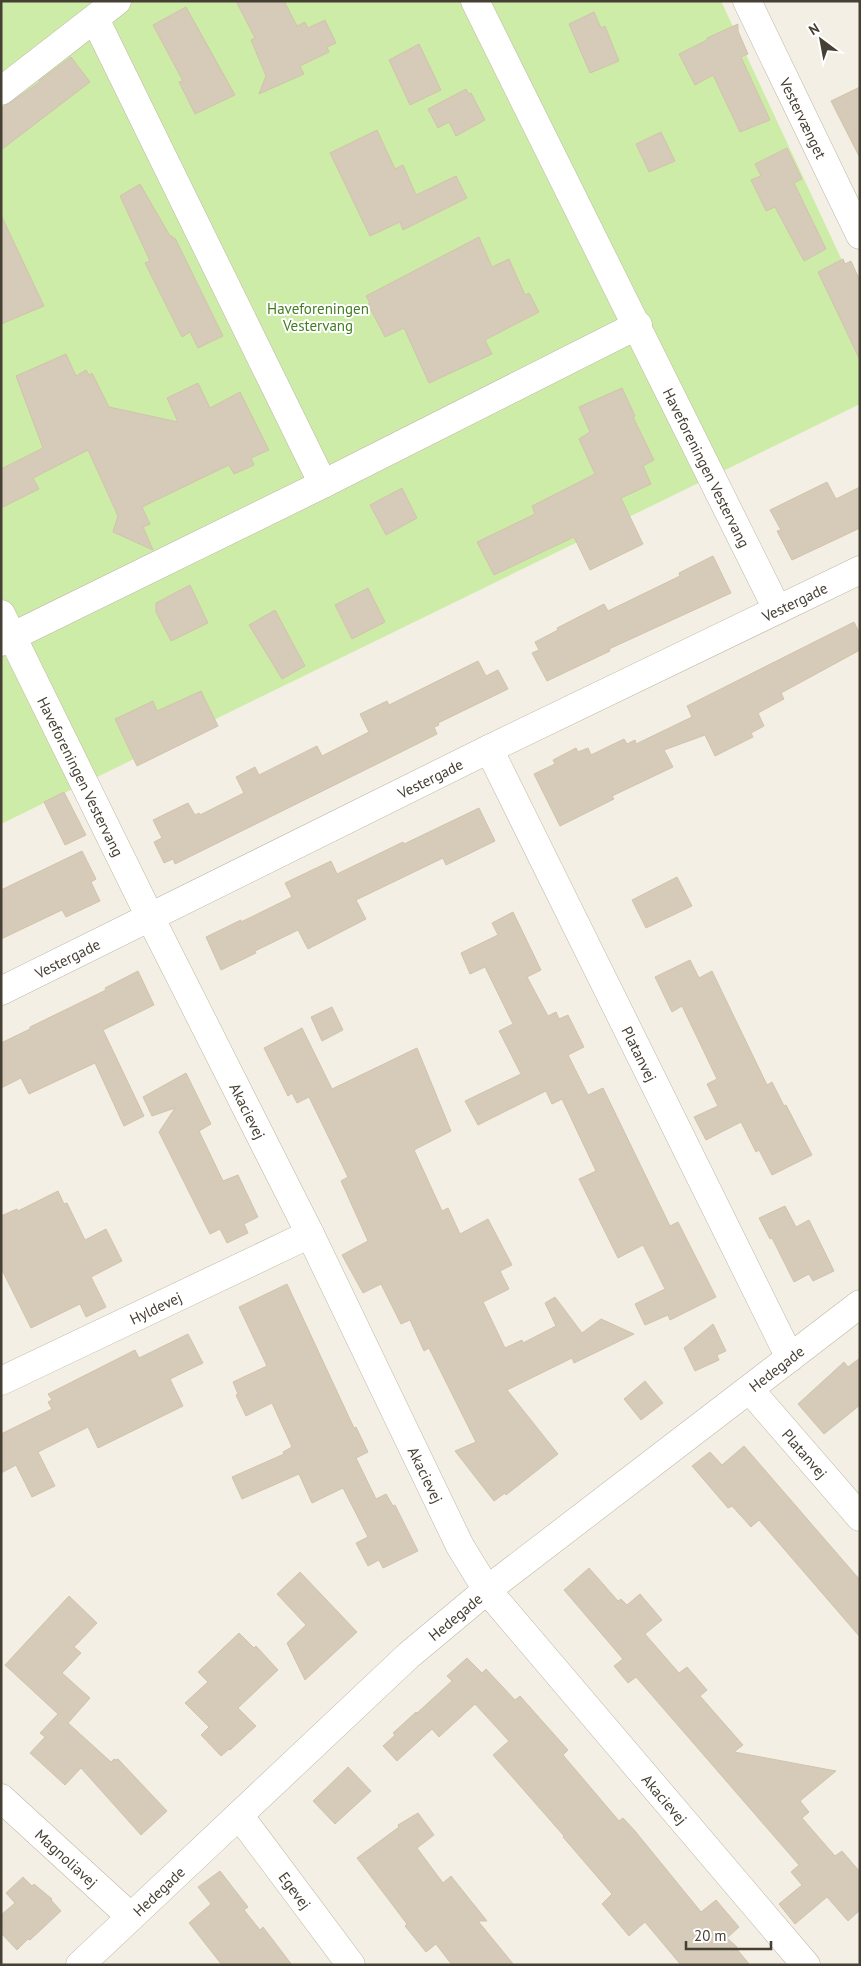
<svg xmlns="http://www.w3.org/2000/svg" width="861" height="1966" font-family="'PT Sans',sans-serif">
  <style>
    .green { fill: #cceca8 }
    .building { fill: #d6cbb8; stroke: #d2c3ab }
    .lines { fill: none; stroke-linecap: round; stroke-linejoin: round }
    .street-casing { stroke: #c0b7a5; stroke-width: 29 }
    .street { stroke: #fff; stroke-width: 28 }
    .labels { text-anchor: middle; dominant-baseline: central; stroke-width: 4; stroke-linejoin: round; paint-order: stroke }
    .street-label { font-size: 15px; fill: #463f33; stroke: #fff }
    .park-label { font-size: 15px; fill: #437d21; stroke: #fff }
  </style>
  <rect width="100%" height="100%" fill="#f4efe4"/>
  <path class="green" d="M 1,1 L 721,1 L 860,299 L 860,404 L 1,824 Z"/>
  <path class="building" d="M 236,1 L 284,1 L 297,26 L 305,22 L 308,28 L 325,20 L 336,43 L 327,47 L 329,52 L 300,66 L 304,74 L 259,94 L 266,76 L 251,40 L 255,38 Z
    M 186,7 L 235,95 L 195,114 L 179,82 L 183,81 L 153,25 Z
    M 594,12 L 601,28 L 605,26 L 619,61 L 590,73 L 569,24 Z
    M 738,24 L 738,31 L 748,54 L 741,57 L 770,120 L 740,132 L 713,75 L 695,85 L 679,54 L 707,40 L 707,38 Z
    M 419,44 L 441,90 L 410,105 L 389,60 Z
    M 71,57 L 90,82 L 1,150 L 1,109 L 40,82 L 39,81 Z
    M 860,87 L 860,158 L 831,101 Z
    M 466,89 L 469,94 L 471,93 L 485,120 L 456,136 L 449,122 L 438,128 L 428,109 Z
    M 377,130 L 395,169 L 403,165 L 416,195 L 456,176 L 467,198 L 403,230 L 400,222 L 370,236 L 330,153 Z
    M 661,132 L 675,161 L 649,172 L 636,144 Z
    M 787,148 L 802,179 L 794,183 L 826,249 L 804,261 L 775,207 L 766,211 L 751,180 L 761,176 L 755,164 Z
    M 140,184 L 170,236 L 172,236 L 174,239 L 175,238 L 223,336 L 198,348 L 190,332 L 182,337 L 145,263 L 150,261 L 120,196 Z
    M 1,215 L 44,306 L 1,324 Z
    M 479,237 L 492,267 L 509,259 L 525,295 L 529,293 L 539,312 L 485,340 L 492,354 L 429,383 L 404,328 L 385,337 L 368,304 L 370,303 L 366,296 Z
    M 843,259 L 845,264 L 851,261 L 860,281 L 860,360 L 818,272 Z
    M 66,354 L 76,376 L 86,370 L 89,375 L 92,373 L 109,407 L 178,422 L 167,398 L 198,383 L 210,408 L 240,392 L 269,450 L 251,458 L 254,465 L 234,474 L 229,465 L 142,507 L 150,524 L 143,527 L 153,550 L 113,532 L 118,516 L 88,450 L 33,478 L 39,489 L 1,508 L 1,469 L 43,448 L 16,376 Z
    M 622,388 L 635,416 L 633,417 L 654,460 L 643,466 L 651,484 L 621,498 L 643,544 L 590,570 L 574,537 L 494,575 L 477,542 L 535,514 L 532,506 L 595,474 L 579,439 L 590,432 L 579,407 Z
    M 827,482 L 836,499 L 860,487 L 860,528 L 792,560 L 777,531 L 781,530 L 770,510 Z
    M 402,488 L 417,518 L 386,535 L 370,505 Z
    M 713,556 L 731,593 L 609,649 L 610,651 L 547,681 L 532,653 L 539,650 L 535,642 L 558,630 L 557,628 L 604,604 L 608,611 L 680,576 L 679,573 Z
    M 190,585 L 208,623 L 171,641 L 156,612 L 156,603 Z
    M 368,588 L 385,622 L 352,639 L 335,605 Z
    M 275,610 L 305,666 L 282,679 L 249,625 Z
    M 854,622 L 860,634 L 860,650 L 781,693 L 784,699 L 758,713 L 764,726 L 751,733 L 753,737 L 715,756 L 705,735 L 664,750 L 673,767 L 612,796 L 614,799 L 560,826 L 534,774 L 555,764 L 553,760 L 576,748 L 578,752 L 588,748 L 591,755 L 624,739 L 627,744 L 635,740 L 636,744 L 692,717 L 687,706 Z
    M 478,661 L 486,676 L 498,670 L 508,689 L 438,723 L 439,725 L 434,727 L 437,734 L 379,763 L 175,864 L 173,859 L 164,863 L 154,842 L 162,838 L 153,820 L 188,803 L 195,815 L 199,813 L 200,815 L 244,793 L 236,777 L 255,767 L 259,775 L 317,746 L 322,756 L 369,732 L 360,714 L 387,701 L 389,705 Z
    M 201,691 L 218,726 L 137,766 L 115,719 L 153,701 L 157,711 Z
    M 64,792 L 86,835 L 65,845 L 44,802 Z
    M 479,808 L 495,841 L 446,865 L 443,858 L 356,900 L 366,919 L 308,949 L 298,930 L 255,951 L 256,953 L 221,970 L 206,937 L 241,920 L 241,922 L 292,897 L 285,883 L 331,861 L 337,874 L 403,842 L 404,844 Z
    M 82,851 L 96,879 L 91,882 L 100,901 L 66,917 L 62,910 L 1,939 L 1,890 Z
    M 677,877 L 692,906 L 646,928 L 632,900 Z
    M 513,912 L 541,970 L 527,977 L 548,1016 L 556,1012 L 559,1019 L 568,1015 L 584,1047 L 568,1055 L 588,1095 L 603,1088 L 670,1226 L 678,1222 L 716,1297 L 670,1320 L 668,1315 L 645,1325 L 635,1304 L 665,1289 L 643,1245 L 618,1258 L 579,1179 L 596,1171 L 562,1099 L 552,1104 L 546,1091 L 478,1125 L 465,1101 L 521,1074 L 499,1031 L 513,1024 L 485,967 L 470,974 L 461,953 L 498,935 L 492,923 Z
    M 690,960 L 699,978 L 712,971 L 767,1085 L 772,1082 L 784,1106 L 786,1105 L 812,1155 L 772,1175 L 759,1150 L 756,1152 L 741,1122 L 706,1140 L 694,1117 L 718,1106 L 707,1084 L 717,1079 L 682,1006 L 672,1012 L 655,977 Z
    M 138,971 L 154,1005 L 103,1030 L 144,1116 L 124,1126 L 95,1063 L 29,1094 L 21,1078 L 1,1088 L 1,1043 L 30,1029 L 30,1027 L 106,990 L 105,988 Z
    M 332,1007 L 343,1030 L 322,1041 L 311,1017 Z
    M 302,1028 L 332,1089 L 417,1048 L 451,1131 L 414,1150 L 442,1211 L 448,1208 L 460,1234 L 488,1219 L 512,1265 L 500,1271 L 509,1289 L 483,1302 L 505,1348 L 522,1340 L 523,1343 L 556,1326 L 545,1303 L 555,1297 L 582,1333 L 601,1319 L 634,1334 L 574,1363 L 572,1358 L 507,1390 L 558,1454 L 506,1495 L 505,1493 L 494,1501 L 455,1451 L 476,1442 L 429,1348 L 424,1351 L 410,1320 L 401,1324 L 381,1284 L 363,1293 L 342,1255 L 368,1241 L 341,1181 L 348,1177 L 309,1097 L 297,1103 L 292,1093 L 288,1096 L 264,1048 Z
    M 186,1073 L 211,1124 L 199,1131 L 223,1181 L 238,1175 L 258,1217 L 244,1224 L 248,1233 L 227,1243 L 220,1229 L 210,1234 L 159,1132 L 175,1108 L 152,1116 L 143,1097 Z
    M 58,1191 L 64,1204 L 67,1203 L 85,1240 L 106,1229 L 122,1261 L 91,1277 L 106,1307 L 86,1317 L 80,1304 L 31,1328 L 1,1268 L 1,1216 L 17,1209 L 18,1211 Z
    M 785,1206 L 796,1227 L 809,1220 L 834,1271 L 813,1281 L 809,1274 L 794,1282 L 772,1238 L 770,1239 L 759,1218 Z
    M 287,1284 L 354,1428 L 356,1427 L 368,1452 L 356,1458 L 376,1499 L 386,1494 L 393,1506 L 395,1505 L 418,1551 L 383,1568 L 379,1560 L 368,1566 L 356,1543 L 368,1537 L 343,1488 L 312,1503 L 299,1474 L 242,1499 L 232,1477 L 284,1454 L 283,1452 L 292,1447 L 272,1403 L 246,1416 L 236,1395 L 238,1394 L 233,1382 L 267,1366 L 239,1307 Z
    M 713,1324 L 726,1351 L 717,1355 L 719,1360 L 695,1371 L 684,1348 Z
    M 188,1334 L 203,1363 L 170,1379 L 183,1406 L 98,1448 L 88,1427 L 38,1452 L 55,1486 L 32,1497 L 16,1465 L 1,1473 L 1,1434 L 52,1409 L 48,1402 L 52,1400 L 48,1394 L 135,1350 L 139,1358 Z
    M 860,1358 L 860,1405 L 824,1434 L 798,1404 L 844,1362 L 848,1367 Z
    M 645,1381 L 663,1403 L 641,1420 L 624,1399 Z
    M 744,1446 L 860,1580 L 860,1637 L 759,1520 L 751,1527 L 732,1506 L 728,1508 L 692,1466 L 710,1452 L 722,1465 Z
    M 589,1568 L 618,1601 L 621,1599 L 627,1605 L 640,1594 L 662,1620 L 645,1634 L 679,1673 L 687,1667 L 707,1690 L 700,1696 L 743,1745 L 734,1752 L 836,1771 L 800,1801 L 809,1812 L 802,1818 L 835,1856 L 842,1851 L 860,1872 L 860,1910 L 848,1921 L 827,1897 L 795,1924 L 779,1904 L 802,1885 L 791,1872 L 799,1865 L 636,1677 L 628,1683 L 614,1666 L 623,1659 L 564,1590 Z
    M 300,1572 L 357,1632 L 305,1680 L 287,1643 L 306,1625 L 277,1594 Z
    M 69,1596 L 97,1623 L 74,1647 L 81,1653 L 62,1673 L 90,1698 L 68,1723 L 111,1762 L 114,1759 L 116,1760 L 118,1759 L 167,1811 L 141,1835 L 81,1768 L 65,1785 L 30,1753 L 45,1737 L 40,1733 L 58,1714 L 5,1665 Z
    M 239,1633 L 254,1648 L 256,1646 L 278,1670 L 238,1708 L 256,1726 L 230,1750 L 229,1749 L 221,1756 L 201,1735 L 209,1727 L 185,1703 L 208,1682 L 198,1672 Z
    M 467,1658 L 482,1673 L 486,1669 L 515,1700 L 520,1696 L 568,1750 L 563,1755 L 619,1821 L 623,1818 L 635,1831 L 701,1912 L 716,1900 L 739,1927 L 727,1938 L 737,1947 L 736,1948 L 750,1965 L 681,1965 L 645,1922 L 629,1936 L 602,1904 L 612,1894 L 563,1837 L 564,1836 L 493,1755 L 509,1741 L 475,1704 L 439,1737 L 432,1729 L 397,1761 L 383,1746 L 395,1735 L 393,1733 L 416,1712 L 417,1713 L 452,1681 L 447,1676 Z
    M 348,1767 L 371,1791 L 335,1824 L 313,1801 Z
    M 418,1813 L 434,1835 L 417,1848 L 443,1883 L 451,1876 L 487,1921 L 478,1921 L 514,1965 L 452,1965 L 436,1944 L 426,1952 L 405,1926 L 407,1924 L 357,1858 L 399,1827 L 398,1825 Z
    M 220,1871 L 248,1907 L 244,1910 L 260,1930 L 263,1927 L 292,1965 L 222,1965 L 189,1923 L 211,1904 L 198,1887 Z
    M 23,1877 L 32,1886 L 34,1884 L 52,1899 L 51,1900 L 61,1911 L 30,1940 L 28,1939 L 17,1950 L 1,1933 L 1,1915 L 15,1903 L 6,1893 Z"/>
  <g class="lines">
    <defs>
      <g id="street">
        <path id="s1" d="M 475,1 L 777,609"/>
        <path id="s2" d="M 747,1 L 860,235"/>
        <path d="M 95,19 L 323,484"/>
        <path d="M 1,91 L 117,1"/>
        <path id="s3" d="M 1,614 L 150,917 L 310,1234 L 460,1546 L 487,1590 L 806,1965"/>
        <path d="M 1,642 L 323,484 L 638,325"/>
        <path id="s4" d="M 489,749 L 790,1358"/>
        <path id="s5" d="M 1,991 L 489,749 L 860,570"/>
        <path id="s6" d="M 1,1381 L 310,1234"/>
        <path id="s7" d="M 750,1390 L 860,1517"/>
        <path id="s8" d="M 1,1798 L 131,1917"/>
        <path id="s9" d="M 239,1815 L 351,1965"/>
        <path id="s10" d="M 80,1965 L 409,1655 L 487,1590 L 860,1304"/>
      </g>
    </defs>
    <use href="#street" class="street-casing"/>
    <use href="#street" class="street"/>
  </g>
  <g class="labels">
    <g class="street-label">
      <text stroke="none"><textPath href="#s2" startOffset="130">Vestervænget</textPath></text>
      <text stroke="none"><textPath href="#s1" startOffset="521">Haveforeningen Vestervang</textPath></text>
      <text stroke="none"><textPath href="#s5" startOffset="884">Vestergade</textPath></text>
      <text stroke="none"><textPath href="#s3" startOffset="181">Haveforeningen Vestervang</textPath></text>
      <text stroke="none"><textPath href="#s5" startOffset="479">Vestergade</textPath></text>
      <text stroke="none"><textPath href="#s5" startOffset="74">Vestergade</textPath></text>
      <text stroke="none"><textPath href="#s4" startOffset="340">Platanvej</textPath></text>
      <text stroke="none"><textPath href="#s3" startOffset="555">Akacievej</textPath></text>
      <text stroke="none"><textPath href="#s6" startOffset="171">Hyldevej</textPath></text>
      <text stroke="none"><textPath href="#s10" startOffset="918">Hedegade</textPath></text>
      <text stroke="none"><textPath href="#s7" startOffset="84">Platanvej</textPath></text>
      <text stroke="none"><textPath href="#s3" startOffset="960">Akacievej</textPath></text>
      <text stroke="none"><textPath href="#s10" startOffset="512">Hedegade</textPath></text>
      <text stroke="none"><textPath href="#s3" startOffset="1365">Akacievej</textPath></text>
      <text stroke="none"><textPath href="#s8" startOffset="89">Magnoliavej</textPath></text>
      <text stroke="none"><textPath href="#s9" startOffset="94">Egevej</textPath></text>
      <text stroke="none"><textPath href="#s10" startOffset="108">Hedegade</textPath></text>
    </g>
    <g class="park-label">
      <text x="318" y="308">Haveforeningen<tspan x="318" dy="17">Vestervang</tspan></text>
    </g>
  </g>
  <rect width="861" height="1966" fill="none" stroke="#463f33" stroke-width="5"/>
  <g transform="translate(821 40) rotate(328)" stroke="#ffffff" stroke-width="4" paint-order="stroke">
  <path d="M0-4L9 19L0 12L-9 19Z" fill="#463f33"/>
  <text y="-8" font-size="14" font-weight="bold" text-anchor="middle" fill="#463f33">N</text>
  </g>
  <path d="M686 1941v8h85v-8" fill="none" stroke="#463f33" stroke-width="2.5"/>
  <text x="694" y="1941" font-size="15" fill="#463f33" stroke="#ffffff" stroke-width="4" paint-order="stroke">20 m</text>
</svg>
